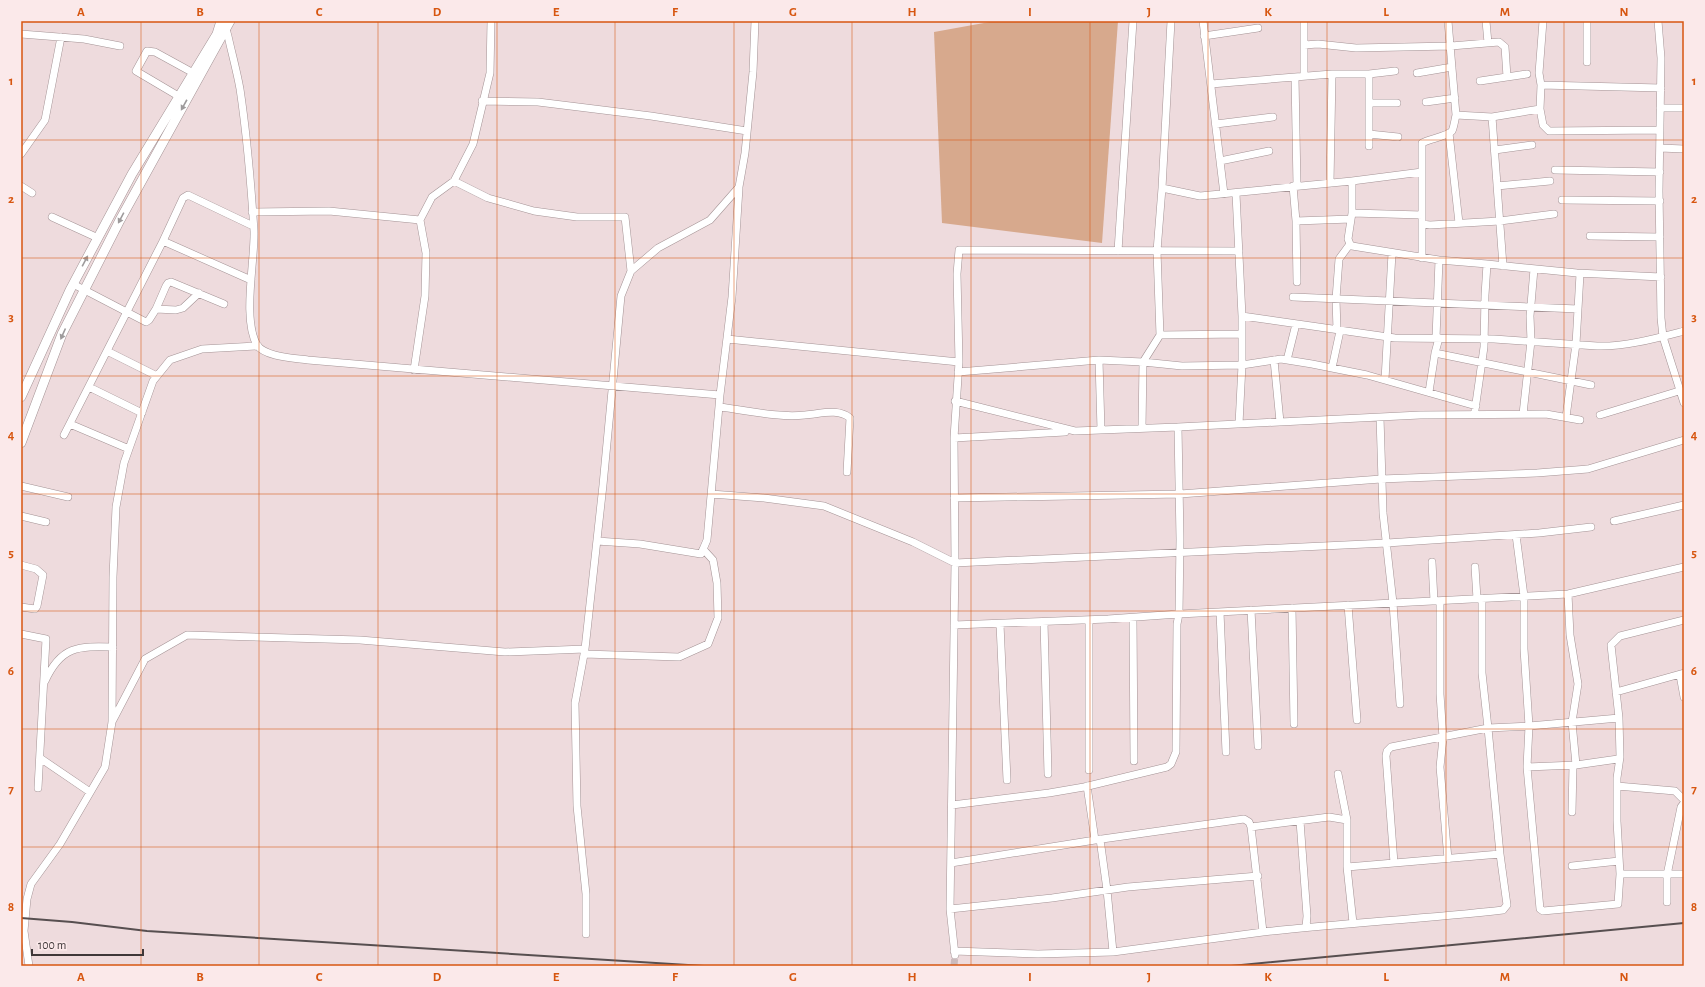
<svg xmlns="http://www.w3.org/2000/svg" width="1705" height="987" font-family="'Alegreya Sans',sans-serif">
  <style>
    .green { fill: #d7a98d }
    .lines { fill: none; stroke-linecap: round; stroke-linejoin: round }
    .street-tunnel { stroke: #cbbabc; stroke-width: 7; stroke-dasharray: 7 3.5; stroke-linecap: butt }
    .street-casing { stroke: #a49395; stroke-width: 8 }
    .secondary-casing { stroke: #a49395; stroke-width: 10 }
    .street { stroke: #fff; stroke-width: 7 }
    .secondary { stroke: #fff; stroke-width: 9 }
    .rail { stroke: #574f50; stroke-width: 2 }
    .oneway { fill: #9e9b9c }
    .grid { fill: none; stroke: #d75610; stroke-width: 1; stroke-opacity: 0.55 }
    .neatline { fill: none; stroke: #d75610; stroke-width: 1.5 }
    .grid-label { font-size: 13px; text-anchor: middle; font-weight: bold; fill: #d75610 }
  </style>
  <rect width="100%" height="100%" fill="#eedbdd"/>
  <path class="green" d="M 995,21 L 1118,21 L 1102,243 L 942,223 L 934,32 Z"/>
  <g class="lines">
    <path class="street-tunnel" d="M 954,966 L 955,955"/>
    <defs>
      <path id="street" d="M 1171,21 L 1162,188 L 1200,196 L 1352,181 L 1352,213 L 1348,239 L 1350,244 L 1352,246 L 1439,260 L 1487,264 L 1577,273 L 1661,277
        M 1203,21 L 1224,194
        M 1304,21 L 1304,45 L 1318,44 L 1356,48 L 1451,46 L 1499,42 L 1505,47 L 1507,77
        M 1448,21 L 1456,115
        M 1486,21 L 1488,43
        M 1543,21 L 1539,73 L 1541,85 L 1540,109 L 1543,125 L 1549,131 L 1660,130
        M 1658,21 L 1661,58 L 1659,191 L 1661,318 L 1663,337 L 1684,403
        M 224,27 L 226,29 L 228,36 C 232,54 237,72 240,89 C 247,136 251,184 254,231 C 255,261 242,319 257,345 C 265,357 295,358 308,360 L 720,395
        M 21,34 L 84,39 L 120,46
        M 1204,36 L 1258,28
        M 1304,45 L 1304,76
        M 1587,62 L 1587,21
        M 1417,73 L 1452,67
        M 1332,74 L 1369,74
        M 1295,77 L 1332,74 L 1330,183
        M 1480,81 L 1527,74
        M 1211,84 L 1295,77 L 1297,186
        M 1541,85 L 1661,88
        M 180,97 L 136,71 L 147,51 L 155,52 L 197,75
        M 482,101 L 538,102 L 651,116 L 747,131
        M 1426,102 L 1455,98
        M 1369,103 L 1397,103
        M 1660,108 L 1684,108
        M 1216,124 L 1273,117
        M 1449,133 L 1459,223
        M 1369,134 L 1398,137
        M 1369,146 L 1369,74 L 1395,71
        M 1660,148 L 1684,149
        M 1495,150 L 1532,145
        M 21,154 L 45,120 L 61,37
        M 1220,161 L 1269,151
        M 1555,170 L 1660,172
        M 454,181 L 488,198 L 534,211 L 577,217 L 625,217 L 631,271
        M 1352,181 L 1422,172
        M 21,186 L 32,193
        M 1293,186 L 1296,221 L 1297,282
        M 1497,186 L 1550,181
        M 1236,194 L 1242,316 L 1242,365 L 1281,359 L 1312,364 L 1367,375 L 1476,406
        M 1562,200 L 1660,201
        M 252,212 L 329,211 L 420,220
        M 1352,213 L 1422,215
        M 52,217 L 98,238
        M 1296,221 L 1351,219
        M 1422,224 L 1422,143 C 1429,139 1448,136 1452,131 C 1454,127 1455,119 1456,115 L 1492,117
        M 1590,236 L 1660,237
        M 1118,251 L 1133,21
        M 1422,258 L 1422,224 L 1430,225 L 1500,221 L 1554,214
        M 1503,266 L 1492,117 L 1540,109
        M 251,280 L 163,241 L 183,198 L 188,195 L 253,226
        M 73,284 L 146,322 L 149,320 L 156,309 L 176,310 L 183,308 L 199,293
        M 1293,297 L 1578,309
        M 156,309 L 166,286 L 168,283 L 171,282 L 224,304
        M 1242,316 L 1395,338 L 1494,339 L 1597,346 C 1625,347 1657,338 1684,331
        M 1337,330 L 1336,299 L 1339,259 L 1350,244
        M 1160,335 L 1157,251 L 1162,188
        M 1436,338 L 1439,260
        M 727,339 L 959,362
        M 107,351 L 157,376
        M 1435,353 L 1439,338
        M 1099,360 L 1101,430
        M 1274,360 L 1280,422
        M 1287,360 L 1296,324
        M 1332,368 L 1340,331
        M 414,370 L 425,296 L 426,253 L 420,220 L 432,197 L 454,181 L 473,144 L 490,73 L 491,21
        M 958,372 L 1099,360 L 1143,362 L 1182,366 L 1242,365 L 1239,424
        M 1385,380 L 1392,253
        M 89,387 L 142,413
        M 1429,392 L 1435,353 L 1591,385
        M 955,401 L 1075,431 L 1178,427
        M 719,407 C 747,410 777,418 805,415 C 820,414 838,408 850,418 L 847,472
        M 1475,410 L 1484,347 L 1485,295 L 1487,264
        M 1523,414 L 1531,341 L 1530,316 L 1534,269
        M 1600,415 L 1679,391
        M 1380,417 L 1383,513 L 1393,603 L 1400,704
        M 1566,417 L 1576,344 L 1580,274
        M 1580,420 L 1546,414 L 1420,415 L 1178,427 L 1180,539 L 1179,614 L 1568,594 L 1684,567
        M 70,424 L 129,449
        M 1142,428 L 1143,362 L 1160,335 L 1241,334
        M 64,435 L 163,241
        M 954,438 L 1065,432
        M 21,486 L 68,497
        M 711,494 L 764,498 L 824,506 L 913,542 L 955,563 L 1387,543 L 1539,533 L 1591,527
        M 954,498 L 1180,494 L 1381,479 L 1537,473 L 1588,469 L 1684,440
        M 21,516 L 46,522
        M 1614,521 L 1684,505
        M 597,541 L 640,544 L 701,554 L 707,540 L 720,395 L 732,297 L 739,188
        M 1432,562 L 1434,601
        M 21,565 L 36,569 L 43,575 L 37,606 L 35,609 L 21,607
        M 1475,567 L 1477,599
        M 1568,594 L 1570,635 L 1578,684 L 1572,722 L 1576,765
        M 1482,598 L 1482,673 L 1488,728 L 1529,726 L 1524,649 L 1524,596 L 1516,535
        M 1440,601 L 1440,694 L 1443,738 L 1440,767 L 1448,859
        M 1348,605 L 1357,720
        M 1292,608 L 1294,724
        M 1251,610 L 1258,746
        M 1220,612 L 1226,752
        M 1133,618 L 1134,761
        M 1684,620 L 1620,636 L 1611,645 L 1619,718 L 1529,726 L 1527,767 L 1540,909 L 1543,911 L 1618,904 L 1620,874 L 1684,874
        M 1044,622 L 1048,774
        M 1000,624 L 1007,780
        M 21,634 L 46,639 L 38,788
        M 585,649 L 603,485 L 621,296 L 631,271 L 658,248 L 710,220 L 739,187 L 745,153 L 753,72 L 755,21
        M 584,654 L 679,657 L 708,644 L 718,618 L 717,583 L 713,560 L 703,549
        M 1680,675 L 1684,697
        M 45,681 C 61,646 78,646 113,647
        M 1616,692 L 1684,673
        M 112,722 L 145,659 L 187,635 L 360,640 L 505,652 L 585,649 L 575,703 L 577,806 L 586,894 L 586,934
        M 40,758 L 90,792
        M 1527,767 L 1576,765 L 1618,759 L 1620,757 L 1619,718
        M 1089,770 L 1089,620
        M 1338,774 L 1347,820
        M 1087,786 L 1095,840
        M 1617,786 L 1675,791 L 1684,800
        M 952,805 L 1049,793 L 1084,787 L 1167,767 L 1171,764 L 1176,752 L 1177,624 L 1179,614 L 1108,619 L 954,625
        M 1572,812 L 1573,765
        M 1300,821 L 1307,916 L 1306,927
        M 1251,827 L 1329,817 L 1347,820 L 1347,867 L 1500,854 L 1507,905 L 1503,910 C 1423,919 1343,923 1263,932
        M 1100,839 L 1107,890 L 1113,952
        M 951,863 L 1095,840 L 1244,819 L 1249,822 L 1251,827 L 1263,932 L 1113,952 L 1038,954 L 954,951
        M 1394,863 L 1386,756 L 1387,751 L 1391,747 L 1488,728 L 1500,854
        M 1572,866 L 1619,861
        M 1347,867 L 1353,923
        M 1620,874 L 1617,821 L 1617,778 L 1620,757
        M 1667,902 L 1667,875 L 1681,807 L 1684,803
        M 950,909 L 1052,898 L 1128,887 L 1258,876
        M 955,955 L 950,909 L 955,563 L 954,438 L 959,362 L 957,274 L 959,250 L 1239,251
        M 29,966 L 24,931 L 27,899 L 31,884 L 60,844 L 105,767 L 112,722 L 113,577 L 116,507 L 124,463 L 153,381 L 170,360 L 202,349 L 258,346"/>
      <path id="secondary" d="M 21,397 L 70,290 L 132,174 L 217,34 L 221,21
        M 21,443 L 62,334 L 120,220 L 230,21"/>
    </defs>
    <use href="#street" class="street-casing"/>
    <use href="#secondary" class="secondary-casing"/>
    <use href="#street" class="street"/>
    <use href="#secondary" class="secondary"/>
    <path class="rail" d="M 21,918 L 72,922 L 147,931 L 704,966
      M 1231,966 L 1684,923"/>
  </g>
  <defs><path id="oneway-solid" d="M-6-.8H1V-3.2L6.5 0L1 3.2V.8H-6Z"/></defs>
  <g class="oneway">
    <use href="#oneway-solid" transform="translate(184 105) rotate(119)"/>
    <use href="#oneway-solid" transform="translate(121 218) rotate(118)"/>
    <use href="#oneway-solid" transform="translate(85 261) rotate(-62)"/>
    <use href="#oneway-solid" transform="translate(63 334) rotate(114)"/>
  </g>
  <path class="grid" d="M 141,21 L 141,966M 259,21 L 259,966M 378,21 L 378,966M 497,21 L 497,966M 615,21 L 615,966M 734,21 L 734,966M 852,21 L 852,966M 971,21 L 971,966M 1090,21 L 1090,966M 1208,21 L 1208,966M 1327,21 L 1327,966M 1446,21 L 1446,966M 1564,21 L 1564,966M 21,140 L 1684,140M 21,258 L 1684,258M 21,376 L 1684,376M 21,494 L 1684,494M 21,611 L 1684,611M 21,729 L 1684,729M 21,847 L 1684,847"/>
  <rect width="1705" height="987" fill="none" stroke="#fbe9ea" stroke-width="44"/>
  <path d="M32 949v6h111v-6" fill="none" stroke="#3e3738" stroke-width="2"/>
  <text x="38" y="949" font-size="12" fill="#3e3738" stroke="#fbe9ea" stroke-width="3" paint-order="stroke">100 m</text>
  <rect x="22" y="22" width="1661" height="943" class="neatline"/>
  <g class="grid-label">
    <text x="81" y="16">A</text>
    <text x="200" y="16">B</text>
    <text x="319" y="16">C</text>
    <text x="437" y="16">D</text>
    <text x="556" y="16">E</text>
    <text x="675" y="16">F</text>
    <text x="793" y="16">G</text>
    <text x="912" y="16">H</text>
    <text x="1030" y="16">I</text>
    <text x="1149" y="16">J</text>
    <text x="1268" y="16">K</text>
    <text x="1386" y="16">L</text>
    <text x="1505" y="16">M</text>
    <text x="1624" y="16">N</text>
    <text x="11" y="85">1</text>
    <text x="1694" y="85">1</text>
    <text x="11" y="203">2</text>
    <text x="1694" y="203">2</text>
    <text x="11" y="321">3</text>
    <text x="1694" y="321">3</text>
    <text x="11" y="439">4</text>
    <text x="1694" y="439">4</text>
    <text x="11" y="557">5</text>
    <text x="1694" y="557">5</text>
    <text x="11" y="675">6</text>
    <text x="1694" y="675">6</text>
    <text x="11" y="793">7</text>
    <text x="1694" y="793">7</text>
    <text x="11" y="911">8</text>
    <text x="1694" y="911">8</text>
    <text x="81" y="981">A</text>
    <text x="200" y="981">B</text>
    <text x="319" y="981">C</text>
    <text x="437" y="981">D</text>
    <text x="556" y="981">E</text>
    <text x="675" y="981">F</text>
    <text x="793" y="981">G</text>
    <text x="912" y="981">H</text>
    <text x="1030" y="981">I</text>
    <text x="1149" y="981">J</text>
    <text x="1268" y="981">K</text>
    <text x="1386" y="981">L</text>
    <text x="1505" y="981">M</text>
    <text x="1624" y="981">N</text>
  </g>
</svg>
